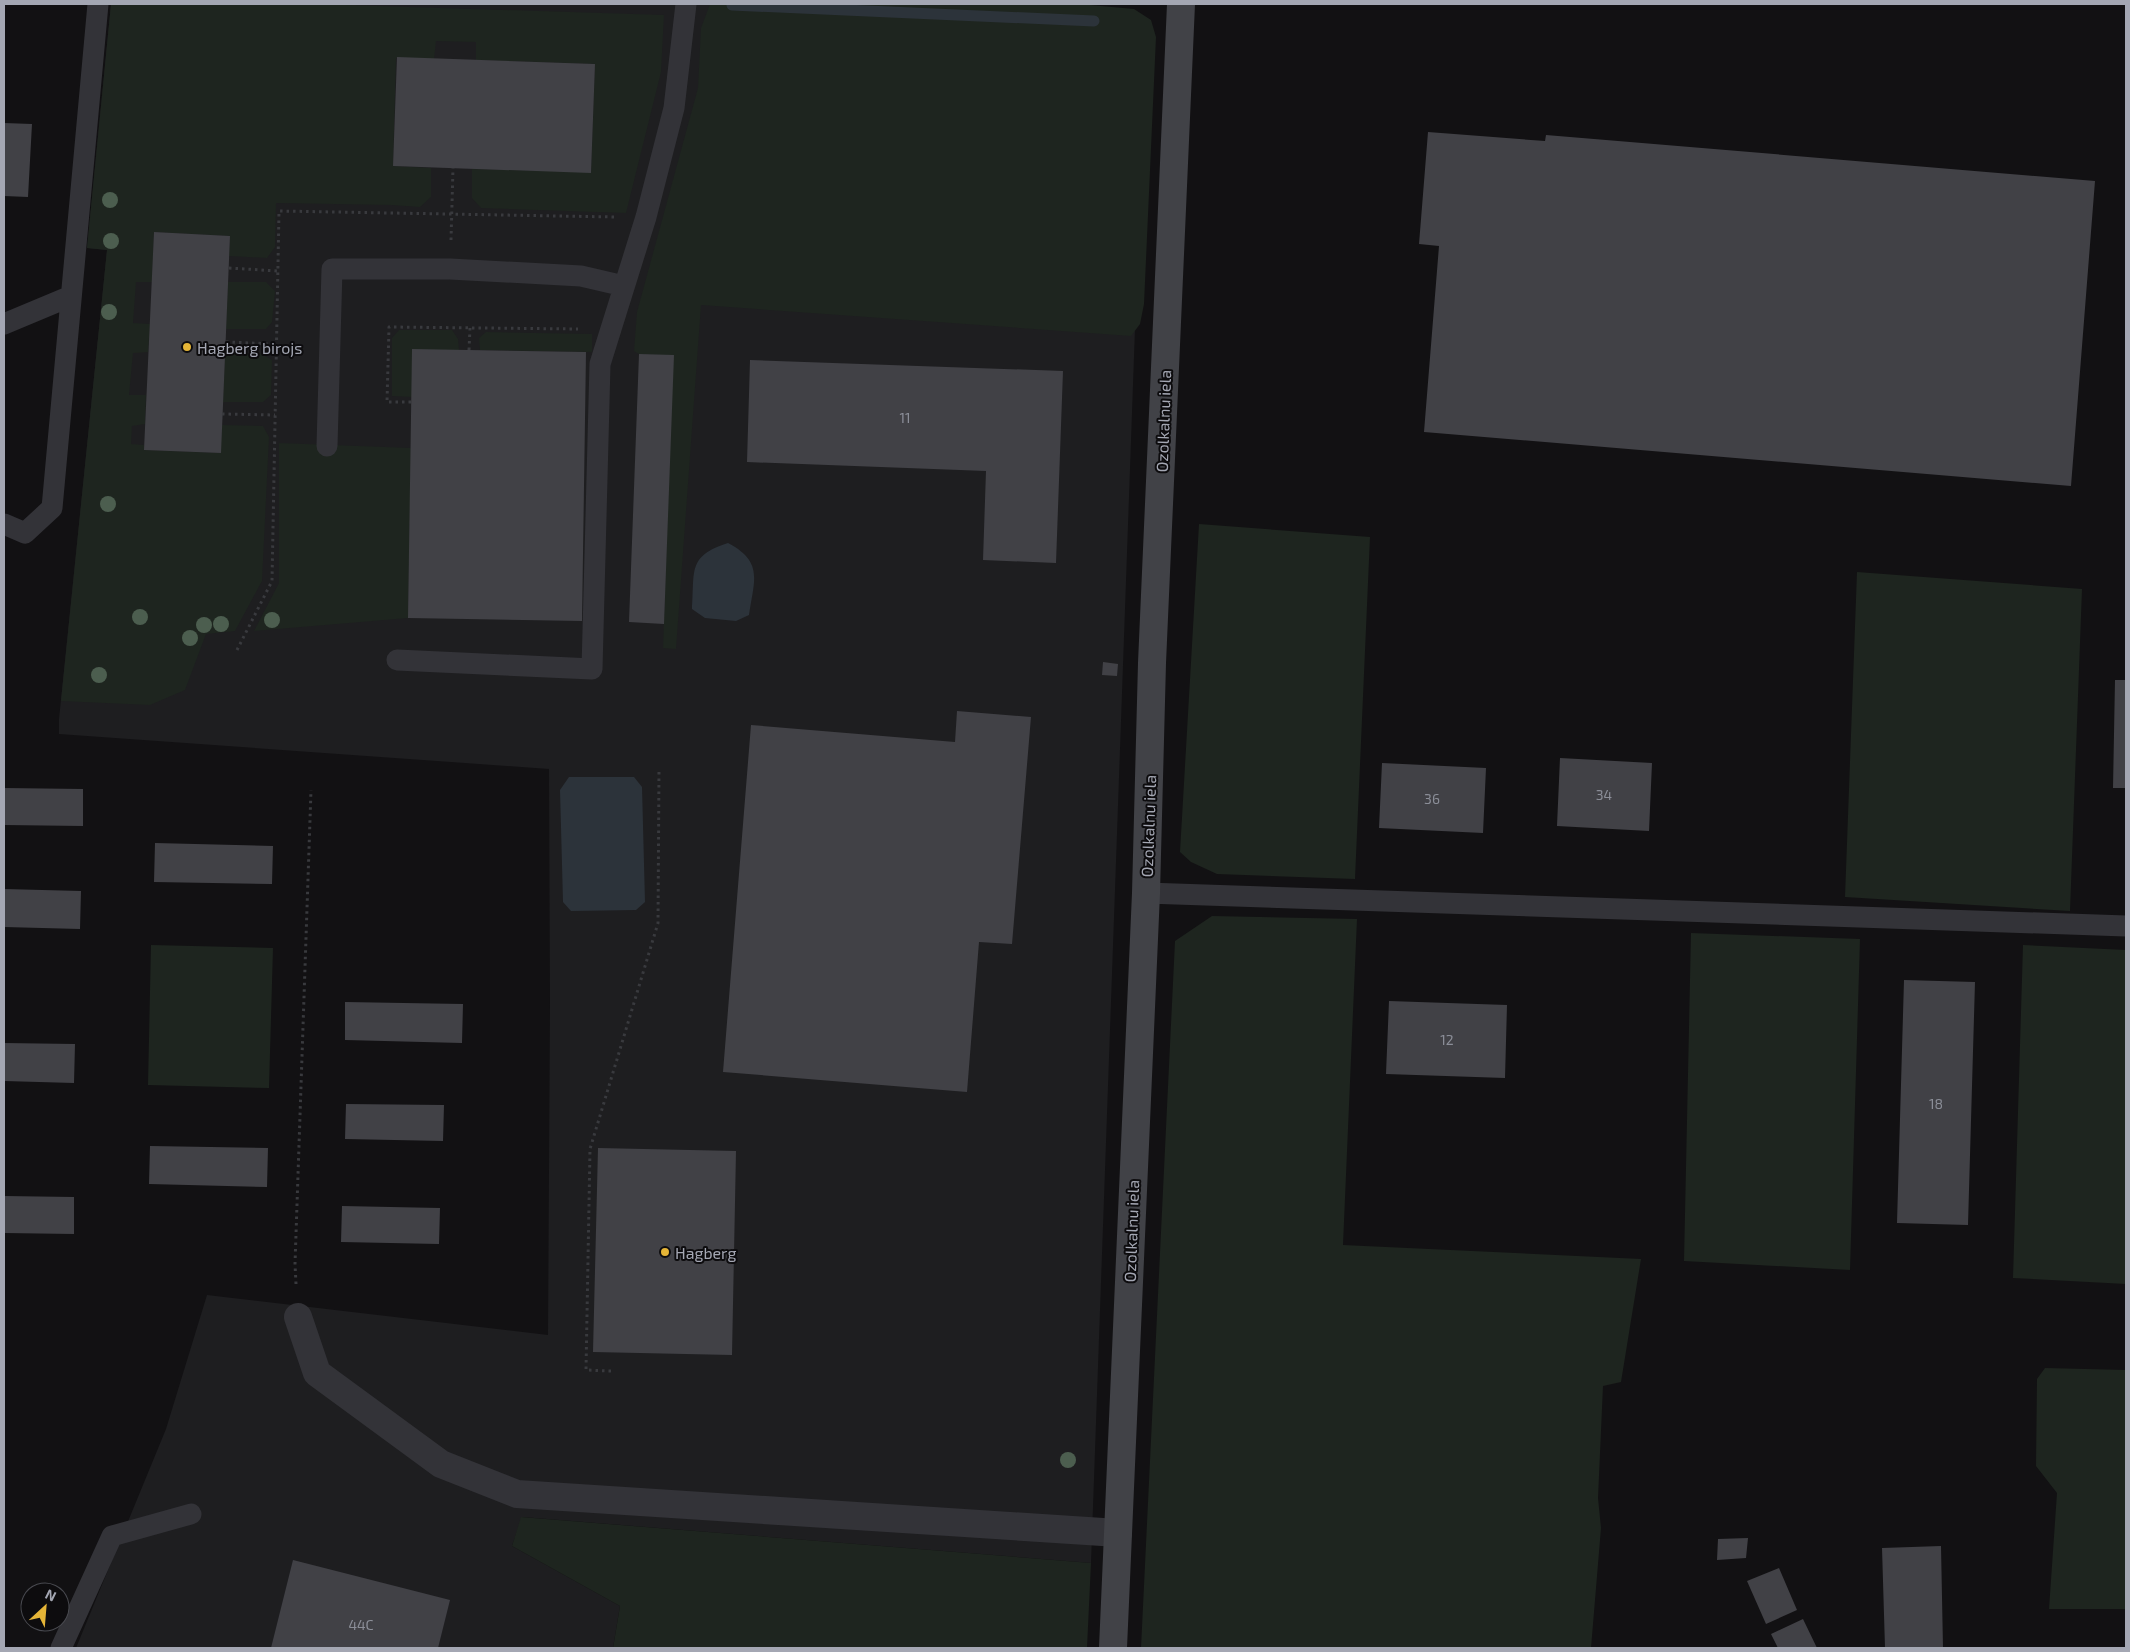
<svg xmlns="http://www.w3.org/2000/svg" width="2130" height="1652" font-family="'Exo 2',sans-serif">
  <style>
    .built { fill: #1e1e20 }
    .green { fill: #1e251f }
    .water { fill: #2c333a }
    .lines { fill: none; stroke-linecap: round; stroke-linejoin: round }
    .stream { stroke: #2c333a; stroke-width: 11 }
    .building { fill: #414146 }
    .path { stroke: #393a3e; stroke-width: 3; stroke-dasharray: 2.5 4; stroke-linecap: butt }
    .lane { stroke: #333338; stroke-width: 21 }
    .street { stroke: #333338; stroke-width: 28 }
    .secondary { stroke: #414247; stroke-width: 28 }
    .tree { fill: #4c5e4f }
    .poi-dot { fill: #e5b537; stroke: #0d0c0e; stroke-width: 2 }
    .labels { text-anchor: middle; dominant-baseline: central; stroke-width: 4; stroke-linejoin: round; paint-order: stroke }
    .number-label { font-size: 14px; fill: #8b8e98 }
    .poi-label { font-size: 16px; fill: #a4a7b3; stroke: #0d0c0e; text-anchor: start }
    .street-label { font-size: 16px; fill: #a4a7b3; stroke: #0d0c0e }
  </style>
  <rect width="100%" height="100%" fill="#121113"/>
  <path class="built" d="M 111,4 L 889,4 L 1146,20 L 1091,1563 L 522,1517 L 512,1546 L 620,1606 L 613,1648 L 76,1648 L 166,1429 L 207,1295 L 548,1335 L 550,1004 L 549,769 L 59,734 L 59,719 L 107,250 L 87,248 Z"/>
  <path class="green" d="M 111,4 L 315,4 L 664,15 L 661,72 L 626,213 L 481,208 L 472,198 L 472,169 L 591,172 L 595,64 L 476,60 L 476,42 L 436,41 L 434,59 L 396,58 L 393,166 L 431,168 L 431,197 L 420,207 L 391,205 L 276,203 L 275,247 L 267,258 L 229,256 L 230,236 L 154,232 L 152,282 L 136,282 L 133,323 L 150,324 L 148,352 L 133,353 L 129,395 L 146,395 L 145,424 L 132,426 L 131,444 L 144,445 L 144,450 L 220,453 L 222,425 L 263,426 L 269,437 L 262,581 L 235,631 L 206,634 L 185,690 L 150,705 L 61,701 L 107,250 L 87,248 Z
    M 710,4 L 1079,4 L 1134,9 L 1151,20 L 1156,37 L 1144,304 L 1140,324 L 1131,336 L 701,305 L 676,649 L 663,648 L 673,356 L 639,354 L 634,351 L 637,312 L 698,88 L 701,28 Z
    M 228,282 L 266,282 L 275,291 L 272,322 L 266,329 L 226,329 Z
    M 399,330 L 452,330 L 458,339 L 459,350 L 412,350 L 412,397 L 392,396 L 392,338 Z
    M 486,332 L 592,334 L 592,352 L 480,350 L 479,338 Z
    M 225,354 L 262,354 L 272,360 L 271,395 L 263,402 L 223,402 Z
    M 279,443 L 411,448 L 408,618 L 254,631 L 279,583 Z
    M 1199,524 L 1370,537 L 1355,879 L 1217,874 L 1191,862 L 1180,852 Z
    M 1857,572 L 2082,589 L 2070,911 L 1845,897 Z
    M 1212,916 L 1357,919 L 1343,1245 L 1641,1259 L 1621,1382 L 1603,1386 L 1598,1498 L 1601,1528 L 1591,1648 L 1141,1648 L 1175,941 Z
    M 1691,933 L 1860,939 L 1850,1270 L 1684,1261 Z
    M 151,945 L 273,948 L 269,1088 L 148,1085 Z
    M 2023,945 L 2126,950 L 2126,1284 L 2013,1278 Z
    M 2045,1368 L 2126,1370 L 2126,1609 L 2049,1609 L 2057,1493 L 2036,1466 L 2037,1379 Z
    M 521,1517 L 1091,1563 L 1087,1648 L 613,1648 L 620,1606 L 512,1546 Z"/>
  <path class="water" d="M 728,543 C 764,562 754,580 749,615 L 736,621 L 705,618 L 692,609 C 695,571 687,556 728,543 Z
    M 569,777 L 634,777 L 642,787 L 645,902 L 636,910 L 571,911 L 563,902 L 560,790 Z"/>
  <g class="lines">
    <path class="stream" d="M 732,5 L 1094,21"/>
  </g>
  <path class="building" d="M 397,57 L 595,64 L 591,173 L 393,166 Z
    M 4,123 L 32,124 L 28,197 L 4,196 Z
    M 1428,132 L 1545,141 L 1546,135 L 2095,181 L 2071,486 L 1424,432 L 1439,246 L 1419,244 Z
    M 154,232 L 230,236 L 221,453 L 144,450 Z
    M 412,349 L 586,352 L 582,621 L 408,618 Z
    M 639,354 L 674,355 L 664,624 L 629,622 Z
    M 750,360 L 1063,371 L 1056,563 L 983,560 L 986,471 L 747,462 Z
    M 1103,662 L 1118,664 L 1117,676 L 1102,675 Z
    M 2115,680 L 2126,680 L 2126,788 L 2113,788 Z
    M 957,711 L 1031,717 L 1012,944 L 979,942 L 967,1092 L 723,1072 L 751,725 L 955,742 Z
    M 1560,758 L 1652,763 L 1649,831 L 1557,826 Z
    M 1382,763 L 1486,768 L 1483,833 L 1379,828 Z
    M 4,788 L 83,789 L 83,826 L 4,825 Z
    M 155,843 L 273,846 L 272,884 L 154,882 Z
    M 4,889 L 81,891 L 80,929 L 4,927 Z
    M 1904,980 L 1975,982 L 1968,1225 L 1897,1223 Z
    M 1389,1001 L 1507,1005 L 1505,1078 L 1386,1074 Z
    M 345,1002 L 463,1004 L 462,1043 L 345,1040 Z
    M 4,1043 L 75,1044 L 74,1083 L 4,1081 Z
    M 346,1104 L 444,1105 L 443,1141 L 345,1139 Z
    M 150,1146 L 268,1148 L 267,1187 L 149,1184 Z
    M 598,1148 L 736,1151 L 732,1355 L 593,1352 Z
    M 4,1196 L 74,1197 L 74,1234 L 4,1233 Z
    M 342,1206 L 440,1208 L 439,1244 L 341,1242 Z
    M 1748,1538 L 1746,1558 L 1717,1560 L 1718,1539 Z
    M 1941,1546 L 1943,1648 L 1885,1648 L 1882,1548 Z
    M 293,1560 L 450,1600 L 438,1648 L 271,1648 Z
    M 1779,1568 L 1797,1610 L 1766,1624 L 1747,1581 Z
    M 1803,1619 L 1817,1648 L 1778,1648 L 1771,1634 Z"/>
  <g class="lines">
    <path class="path" d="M 451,240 L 453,168
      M 229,268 L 278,271
      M 226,342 L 276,344
      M 469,350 L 470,328
      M 411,402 L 387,402 L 389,327 L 578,329
      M 222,414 L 275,415
      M 237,650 L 272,581 L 279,211 L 615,217
      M 296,1284 L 295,1264 L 311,790
      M 611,1371 L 586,1370 L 590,1149 L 658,923 L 659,769"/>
    <path class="lane" d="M 4,324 L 71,296
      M 327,446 L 332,269 L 450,269 L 563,275 L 581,276 L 624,286
      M 4,524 L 25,533 L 52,508 L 98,4
      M 397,660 L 592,669 L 600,364 L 646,217 L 674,108 L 686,4
      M 1146,893 L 2126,926
      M 61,1648 L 112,1536 L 191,1514"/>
    <path class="street" d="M 298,1317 L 317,1373 L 441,1464 L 517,1494 L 1118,1533"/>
    <path class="secondary" d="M 1113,1648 L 1146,893 L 1152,663 L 1181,4"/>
  </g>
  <g class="tree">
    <circle cx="110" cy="200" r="8"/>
    <circle cx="111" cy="241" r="8"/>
    <circle cx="109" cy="312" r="8"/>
    <circle cx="108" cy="504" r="8"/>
    <circle cx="140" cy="617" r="8"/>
    <circle cx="272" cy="620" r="8"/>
    <circle cx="221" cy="624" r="8"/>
    <circle cx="204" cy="625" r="8"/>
    <circle cx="190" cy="638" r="8"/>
    <circle cx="99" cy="675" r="8"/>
    <circle cx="1068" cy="1460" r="8"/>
  </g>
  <g class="poi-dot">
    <circle cx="187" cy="347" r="5"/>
    <circle cx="665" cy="1252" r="5"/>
  </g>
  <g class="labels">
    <g class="number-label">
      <text x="905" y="417">11</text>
      <text x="1604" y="794">34</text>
      <text x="1432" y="798">36</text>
      <text x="1447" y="1039">12</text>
      <text x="1936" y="1103">18</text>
      <text x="361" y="1624">44C</text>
    </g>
    <g class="poi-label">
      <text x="197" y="347">Hagberg birojs</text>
      <text x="675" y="1252">Hagberg</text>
    </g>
    <g class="street-label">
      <text transform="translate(1163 421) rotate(-88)">Ozolkalnu iela</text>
      <text transform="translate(1148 826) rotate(-88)">Ozolkalnu iela</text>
      <text transform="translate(1131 1231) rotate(-88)">Ozolkalnu iela</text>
    </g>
  </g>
  <rect width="2130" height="1652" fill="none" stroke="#a4a7b3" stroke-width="10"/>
  <g transform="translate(45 1607) rotate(26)"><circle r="24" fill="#0d0c0e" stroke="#494a50"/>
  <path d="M0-4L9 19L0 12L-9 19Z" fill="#e5b537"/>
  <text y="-8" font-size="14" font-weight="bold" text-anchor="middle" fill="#a4a7b3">N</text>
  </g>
</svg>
